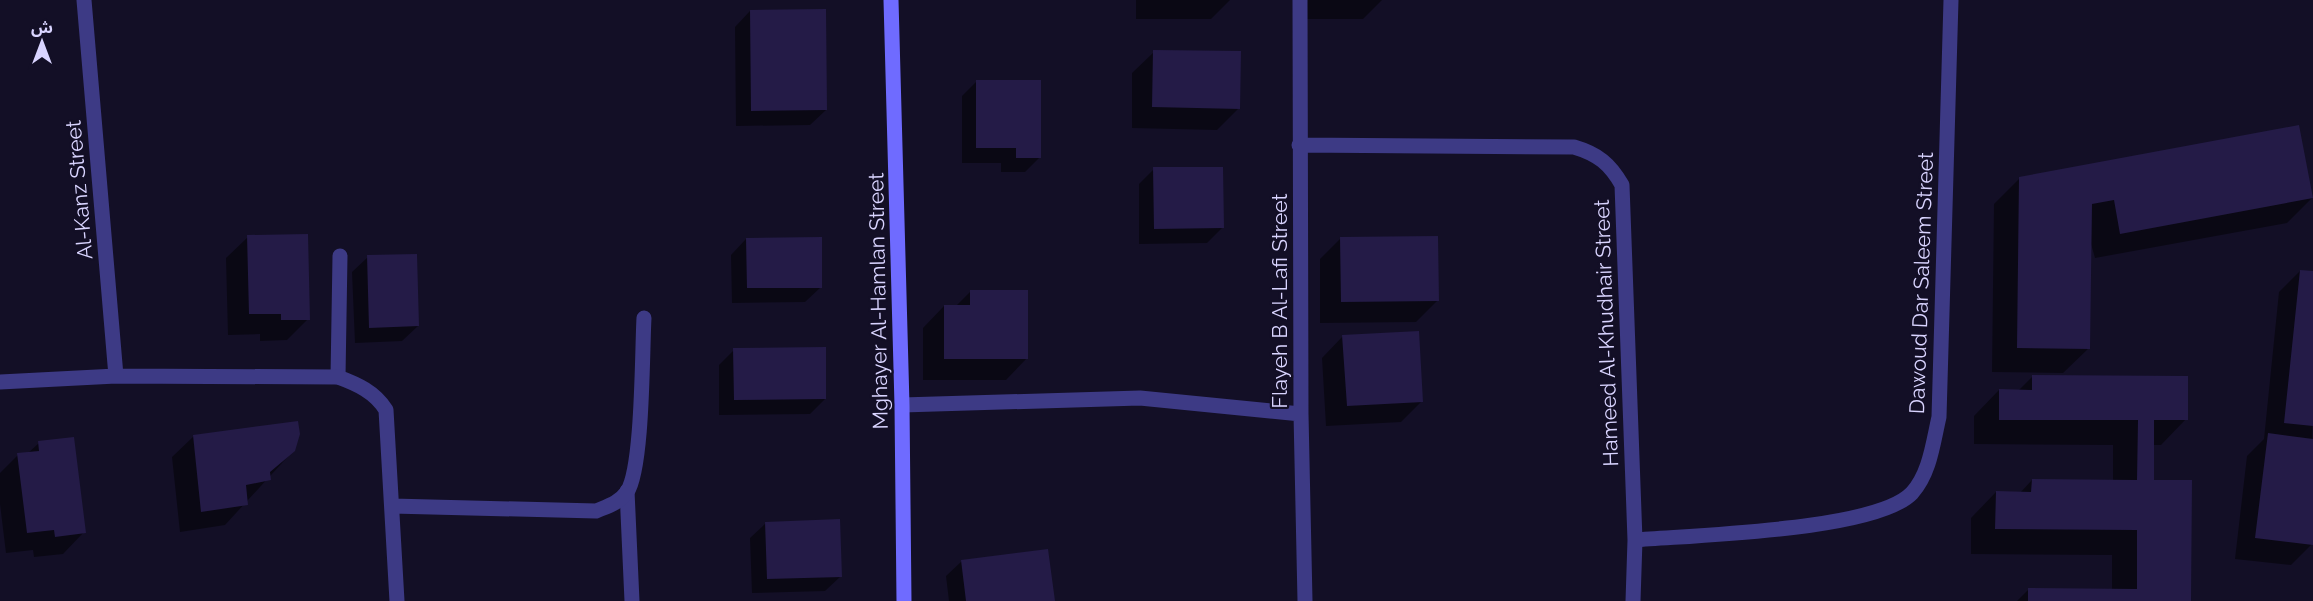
<svg xmlns="http://www.w3.org/2000/svg" width="2313" height="601" font-family="Raleway,'Noto Sans Arabic',sans-serif">
  <style>
    .shadow { fill: #0007 }
    .building { fill: #241b47 }
    .lines { fill: none; stroke-linecap: round; stroke-linejoin: round }
    .lane { stroke: #3d3a85; stroke-width: 15 }
    .street { stroke: #3d3a85; stroke-width: 15 }
    .secondary { stroke: #6f6bff; stroke-width: 15 }
    .labels { text-anchor: middle; dominant-baseline: central; stroke-width: 4.5; stroke-linejoin: round; paint-order: stroke }
    .street-label { font-size: 21px; fill: #d9d4ff; stroke: #130f26 }
  </style>
  <rect width="100%" height="100%" fill="#130f26"/>
  <path class="shadow" d="M 1136,0 L 1230,0 L 1211,19 L 1136,19 Z
    M 1304,0 L 1382,0 L 1363,19 L 1304,19 Z
    M 750,11 L 826,110 L 810,125 L 736,126 L 735,27 Z
    M 1154,52 L 1239,108 L 1217,130 L 1132,128 L 1132,73 Z
    M 977,81 L 1040,157 L 1025,172 L 1001,172 L 1001,163 L 962,163 L 962,96 Z
    M 1154,169 L 1223,227 L 1207,243 L 1139,244 L 1139,184 Z
    M 2020,178 L 2312,198 L 2287,223 L 2095,258 L 2090,240 L 2089,348 L 2063,373 L 1992,372 L 1994,204 Z
    M 248,237 L 308,319 L 287,340 L 260,341 L 260,334 L 228,335 L 226,258 Z
    M 1341,238 L 1437,301 L 1416,322 L 1320,323 L 1320,259 Z
    M 746,239 L 821,287 L 805,302 L 732,303 L 731,255 Z
    M 368,257 L 418,326 L 402,341 L 355,343 L 352,272 Z
    M 2300,271 L 2313,272 L 2312,544 L 2291,565 L 2235,559 L 2247,456 L 2264,439 L 2279,292 Z
    M 970,292 L 1027,358 L 1006,380 L 923,380 L 923,328 L 944,306 L 956,306 Z
    M 1343,336 L 1422,401 L 1401,422 L 1326,426 L 1322,358 Z
    M 734,350 L 825,399 L 810,414 L 719,415 L 719,365 Z
    M 2033,376 L 2186,419 L 2161,445 L 2153,445 L 2152,481 L 2189,601 L 2017,601 L 2029,589 L 2112,590 L 2112,555 L 1971,554 L 1971,518 L 1996,492 L 2020,493 L 2032,480 L 2113,481 L 2113,445 L 1974,444 L 1974,416 L 1999,390 L 2018,391 Z
    M 194,436 L 294,450 L 225,525 L 180,532 L 172,457 Z
    M 39,443 L 84,532 L 63,554 L 34,557 L 33,550 L 6,553 L 0,504 L 0,473 L 18,455 L 28,453 Z
    M 766,523 L 841,576 L 825,591 L 752,593 L 750,538 Z
    M 962,561 L 1052,601 L 949,601 L 946,576 Z"/>
  <path class="building" d="M 826,9 L 827,110 L 751,111 L 750,10 Z
    M 1153,50 L 1241,51 L 1240,109 L 1152,107 Z
    M 976,80 L 1041,80 L 1041,158 L 1016,158 L 1016,148 L 976,148 Z
    M 2299,125 L 2313,198 L 2120,234 L 2114,200 L 2092,204 L 2090,349 L 2017,348 L 2019,177 Z
    M 1153,167 L 1223,167 L 1224,228 L 1154,229 Z
    M 308,234 L 310,320 L 281,320 L 281,314 L 249,314 L 247,235 Z
    M 1438,236 L 1439,301 L 1341,302 L 1340,237 Z
    M 822,237 L 822,288 L 747,288 L 746,238 Z
    M 417,254 L 419,326 L 369,328 L 367,255 Z
    M 2300,270 L 2313,271 L 2313,426 L 2284,423 Z
    M 970,290 L 1028,290 L 1028,359 L 944,359 L 944,305 L 970,305 Z
    M 1419,331 L 1423,402 L 1347,406 L 1342,335 Z
    M 826,347 L 826,399 L 734,400 L 733,348 Z
    M 2032,375 L 2188,376 L 2188,420 L 2154,420 L 2154,480 L 2192,480 L 2191,601 L 2028,601 L 2028,588 L 2137,589 L 2137,530 L 1995,529 L 1996,491 L 2031,492 L 2032,479 L 2137,480 L 2138,420 L 1999,420 L 1999,389 L 2032,390 Z
    M 298,421 L 300,434 L 295,451 L 270,472 L 271,480 L 246,485 L 248,505 L 201,512 L 193,435 Z
    M 2268,433 L 2313,439 L 2313,545 L 2255,538 Z
    M 74,437 L 86,533 L 55,537 L 54,530 L 27,533 L 17,453 L 39,451 L 38,441 Z
    M 840,519 L 842,577 L 767,579 L 765,522 Z
    M 1048,549 L 1055,601 L 966,601 L 961,560 Z"/>
  <g class="lines">
    <path class="lane" d="M 338,377 L 340,256
      M 627,491 L 632,601"/>
    <path class="street" d="M 84,0 L 116,376
      M 1300,0 L 1301,414 L 1305,601
      M 1299,145 L 1574,147 C 1598,154 1610,164 1622,185 L 1635,540 L 1633,601
      M 0,382 L 116,376 L 338,377 C 357,384 375,392 386,410 L 397,601
      M 902,405 L 1140,398 L 1301,414
      M 392,506 L 596,511 C 608,506 619,503 627,492 C 643,468 642,352 644,318
      M 1635,540 C 1692,535 1876,531 1912,493 C 1930,473 1933,443 1939,417 L 1951,0"/>
    <path class="secondary" d="M 891,0 L 902,405 L 904,601"/>
  </g>
  <g class="labels">
    <g class="street-label">
      <text transform="translate(79 190) rotate(-95)">Al-Kanz Street</text>
      <text transform="translate(1921 283) rotate(-88)">Dawoud Dar Saleem Street</text>
      <text transform="translate(878 301) rotate(-91)">Mghayer Al-Hamlan Street</text>
      <text transform="translate(1279 301) rotate(-90)">Flayeh B Al-Lafi Street</text>
      <text transform="translate(1606 333) rotate(-92)">Hameed Al-Khudhair Street</text>
    </g>
  </g>
  <g transform="translate(42 42)" stroke="#130f26" stroke-width="4.5" paint-order="stroke">
  <path d="M0-4.5L10 22L0 15L-10 22Z" fill="#d9d4ff"/>
  <text y="-9" font-size="16" font-weight="bold" text-anchor="middle" fill="#d9d4ff">ش</text>
  </g>
</svg>
